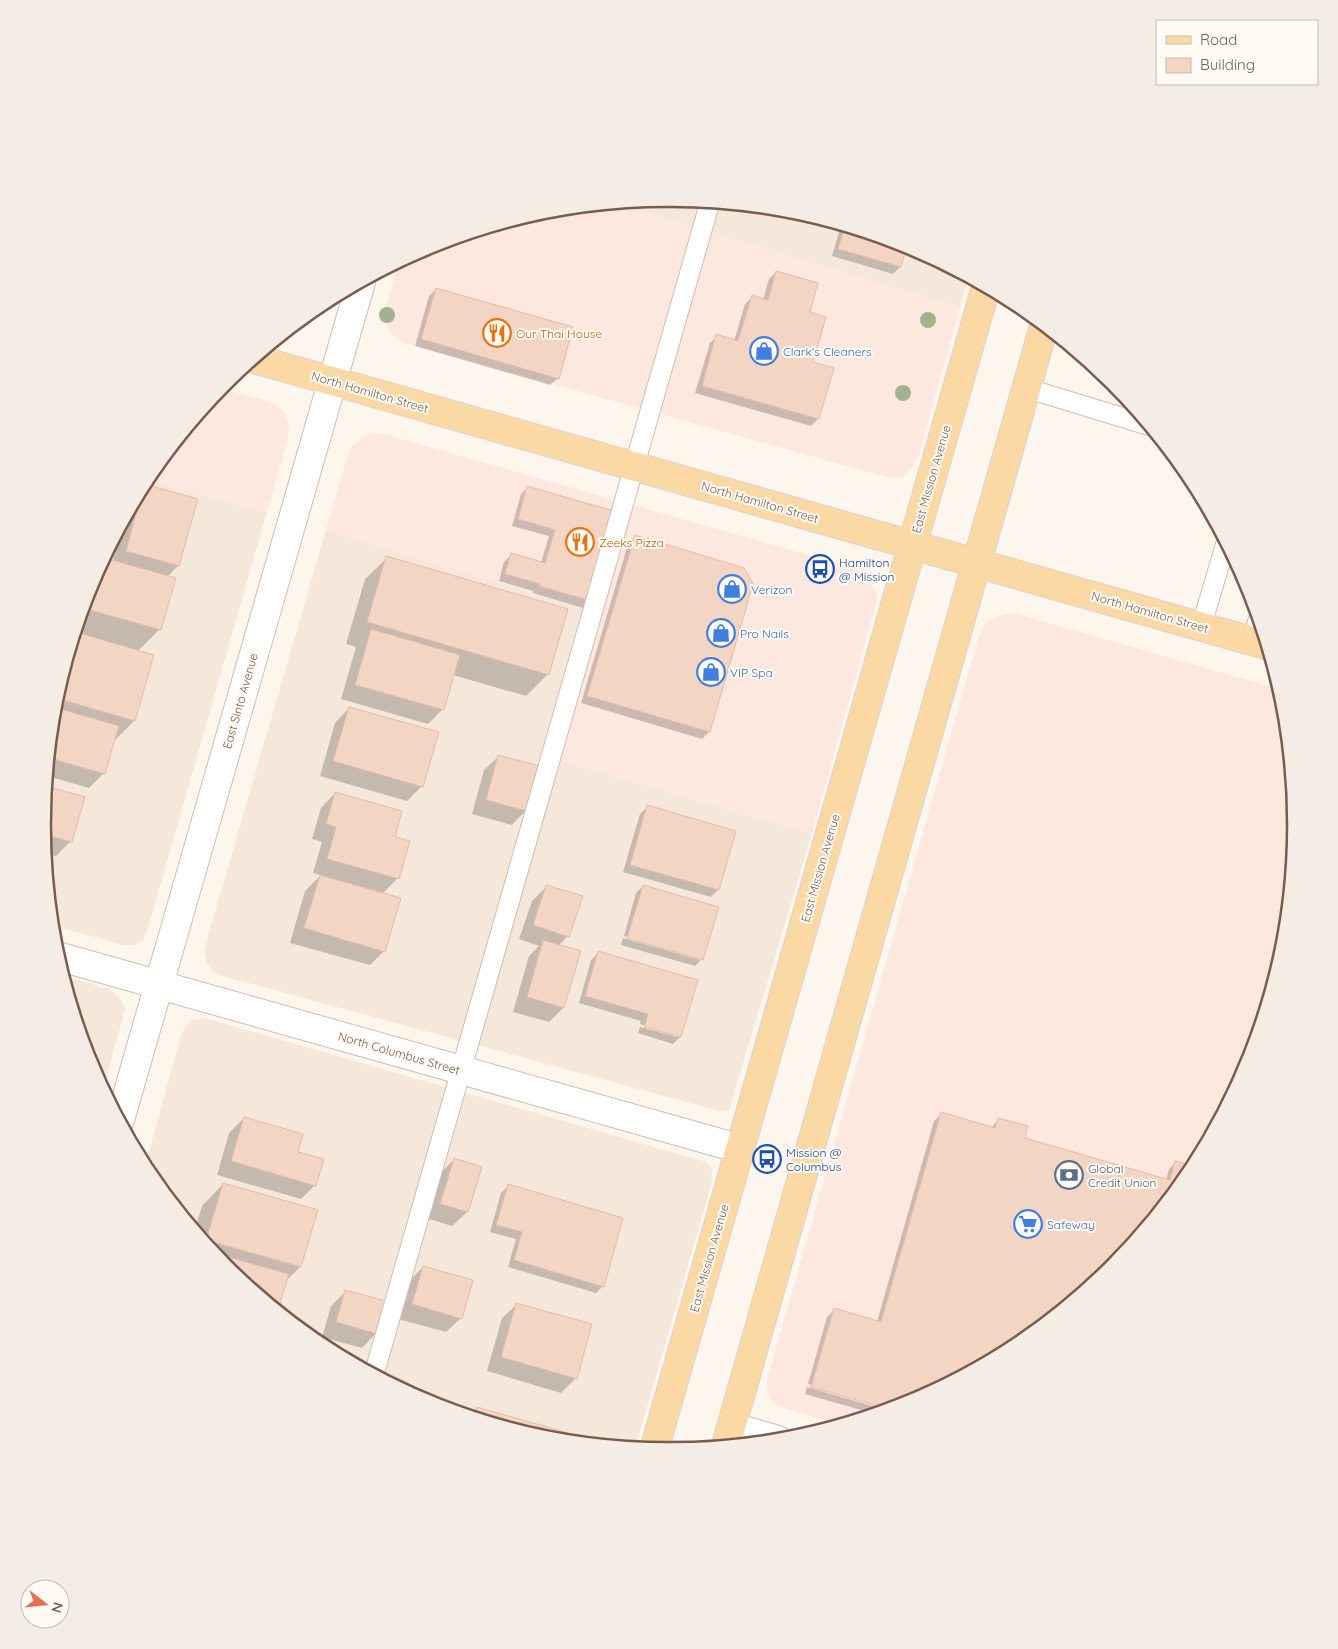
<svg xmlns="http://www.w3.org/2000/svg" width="1338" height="1649" font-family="Quicksand,sans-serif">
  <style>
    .residential { fill: #f5e8da }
    .commercial { fill: #fde8e0 }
    .shadow { fill: #0003 }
    .building { fill: #f3d5c3; stroke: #e6bba3 }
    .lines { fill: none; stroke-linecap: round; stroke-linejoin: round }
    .service-casing { stroke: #d1beb0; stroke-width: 21 }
    .minor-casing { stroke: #d1beb0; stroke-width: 30 }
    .primary-casing { stroke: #dad1cd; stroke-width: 30 }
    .service { stroke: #fff; stroke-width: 19 }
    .minor { stroke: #fff; stroke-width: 28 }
    .primary { stroke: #fbd9a5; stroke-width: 28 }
    .tree { fill: #a0b28e }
    .labels { text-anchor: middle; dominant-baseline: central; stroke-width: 4; stroke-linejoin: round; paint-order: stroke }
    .food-label { font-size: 12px; fill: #c56008; stroke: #fffaf3; text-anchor: start }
    .shop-label { font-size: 12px; fill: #366cbe; stroke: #fffaf3; text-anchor: start }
    .street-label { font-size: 12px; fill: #7a5c4d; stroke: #fffaf3 }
    .transit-label { font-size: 12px; fill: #164399; stroke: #fffaf3; text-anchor: start }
    .service-label { font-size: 12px; fill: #4e5e75; stroke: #fffaf3; text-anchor: start }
    .rim { fill: none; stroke: #7a5c4d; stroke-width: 2.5 }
  </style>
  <rect width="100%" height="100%" fill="#fdf6ec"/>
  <path class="residential" d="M 669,198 L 792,210 L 909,246 L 968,278 L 960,307 L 600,205 Z
    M 146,480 L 267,512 L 147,932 L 143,941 L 135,945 L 123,945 L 52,925 L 43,825 L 55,702 L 90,584 Z
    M 326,530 L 585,608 L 544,756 L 812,833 L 729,1110 L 723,1112 L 219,975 L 212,971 L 207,963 L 204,950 Z
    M 64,976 L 109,989 L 119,997 L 123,1003 L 125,1009 L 123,1017 L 103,1089 L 90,1064 Z
    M 205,1018 L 706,1162 L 711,1166 L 712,1170 L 711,1186 L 635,1448 L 546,1439 L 429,1403 L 321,1345 L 226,1267 L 148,1172 L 145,1166 L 182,1032 L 191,1020 Z"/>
  <path class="commercial" d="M 609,204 L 677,222 L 960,307 L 919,455 L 913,466 L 902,477 L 890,478 L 402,342 L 393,335 L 386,325 L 384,314 L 399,262 L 430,246 L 547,210 Z
    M 221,388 L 267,401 L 276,405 L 285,413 L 289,424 L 288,439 L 267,512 L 146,480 Z
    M 375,433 L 387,435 L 854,568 L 866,575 L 877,593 L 876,604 L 812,833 L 544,756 L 585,608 L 326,530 L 350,448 L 364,436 Z
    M 1013,613 L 1279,689 L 1284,703 L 1295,825 L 1283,947 L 1248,1065 L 1190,1173 L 1017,1346 L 908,1403 L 840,1424 L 776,1406 L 770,1399 L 767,1392 L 767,1380 L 978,639 L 983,626 L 990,620 L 999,616 Z"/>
  <path class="shadow" d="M 582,207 L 574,214 L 557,209 Z
    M 841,225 L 906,245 L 900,267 L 893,274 L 832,256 Z
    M 776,272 L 808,313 L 811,363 L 818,419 L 811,426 L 695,393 L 710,343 L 717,336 L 734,341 L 745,304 L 752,297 L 763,300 L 769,279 Z
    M 436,289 L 558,378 L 550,385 L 415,346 L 429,296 Z
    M 144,485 L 197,500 L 178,566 L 167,577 L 160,629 L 138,651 L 153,656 L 134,721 L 113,742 L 104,773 L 89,788 L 47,776 L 55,702 L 90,584 L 104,559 L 113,561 L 124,521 Z
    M 528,487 L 615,512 L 590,601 L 583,608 L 533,593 L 533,591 L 499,581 L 504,562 L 511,555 L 541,563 L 549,536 L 512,526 L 521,494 Z
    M 635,537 L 752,585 L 709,732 L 702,739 L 581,703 L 628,544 Z
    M 387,558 L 548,674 L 526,696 L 453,675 L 443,709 L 428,724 L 341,699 L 356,647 L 346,644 L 365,579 Z
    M 349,708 L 422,786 L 407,801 L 320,776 L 335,723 Z
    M 499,756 L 526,810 L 512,825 L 472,814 L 484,770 Z
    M 335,793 L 393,837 L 398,878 L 382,894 L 384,951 L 370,965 L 290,943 L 305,891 L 321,875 L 313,873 L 322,842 L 312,839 L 321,808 Z
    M 647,807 L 735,832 L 718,890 L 711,897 L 623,872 L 640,814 Z
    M 42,825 L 71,841 L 56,856 L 45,853 Z
    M 547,886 L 568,936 L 558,946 L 563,1008 L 549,1022 L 513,1012 L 529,956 L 539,946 L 519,939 L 532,901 Z
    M 643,886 L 702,959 L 695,966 L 621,945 L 623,938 L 700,960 L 700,957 L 624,936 L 636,893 Z
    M 598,953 L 680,1037 L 673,1044 L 638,1033 L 640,1027 L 677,1037 L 677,1035 L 640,1024 L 641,1021 L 579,1003 L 591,960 Z
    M 941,1114 L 991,1128 L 999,1119 L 1024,1139 L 1166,1180 L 1169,1169 L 1176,1162 L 1193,1167 L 1190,1173 L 1017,1346 L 908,1403 L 892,1409 L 808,1384 L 827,1317 L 834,1310 L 877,1322 L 934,1121 Z
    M 244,1118 L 296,1153 L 315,1185 L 301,1199 L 217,1175 L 229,1133 Z
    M 454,1160 L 480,1168 L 467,1212 L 452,1226 L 426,1218 L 439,1174 Z
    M 223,1184 L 300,1267 L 285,1282 L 277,1310 L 226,1267 L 195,1229 L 202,1206 Z
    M 508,1186 L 603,1286 L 596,1293 L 508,1267 L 516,1239 L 490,1232 L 501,1193 Z
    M 423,1267 L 461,1318 L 446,1332 L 398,1319 L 408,1282 Z
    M 346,1291 L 376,1333 L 362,1348 L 322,1337 L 331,1306 Z
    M 517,1304 L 576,1378 L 561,1393 L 487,1371 L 502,1318 Z
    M 807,1387 L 887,1410 L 875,1414 L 805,1394 Z
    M 477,1408 L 570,1435 L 568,1441 L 546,1439 L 470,1416 Z"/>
  <path class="building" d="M 845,226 L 907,245 L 901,267 L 838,249 Z
    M 776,271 L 818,283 L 810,312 L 826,317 L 813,362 L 834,368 L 819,419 L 702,386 L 716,334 L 738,341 L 752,295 L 768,300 Z
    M 436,288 L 573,327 L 559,379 L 421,339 Z
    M 144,484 L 198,499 L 179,566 L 126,551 Z
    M 527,486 L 617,512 L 591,601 L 539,586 L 540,584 L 505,574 L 511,553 L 545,563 L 555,530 L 518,519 Z
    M 635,535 L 744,568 L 753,584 L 710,732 L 587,696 Z
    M 386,556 L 568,609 L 549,675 L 367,622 Z
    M 105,558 L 176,578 L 161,630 L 83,608 L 90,584 Z
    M 371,629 L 460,655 L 444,710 L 355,685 Z
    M 76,632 L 154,655 L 135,721 L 56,698 Z
    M 54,707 L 119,726 L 105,774 L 49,758 Z
    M 349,707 L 439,732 L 423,787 L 333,761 Z
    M 498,755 L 540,766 L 527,811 L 486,800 Z
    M 46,786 L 85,797 L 72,842 L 43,834 L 42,825 Z
    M 335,792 L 402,811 L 395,837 L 410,841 L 399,879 L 327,859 L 336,827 L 326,824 Z
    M 647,805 L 736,831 L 719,890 L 630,865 Z
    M 320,875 L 401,898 L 385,952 L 304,928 Z
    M 546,885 L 583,896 L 569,937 L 533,925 Z
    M 643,885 L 719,907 L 703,960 L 627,938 Z
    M 543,940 L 581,951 L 564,1008 L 527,997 Z
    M 598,951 L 698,980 L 681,1037 L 644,1027 L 648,1014 L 585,996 Z
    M 941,1112 L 995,1128 L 998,1118 L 1028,1126 L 1025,1138 L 1170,1180 L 1175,1161 L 1193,1166 L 1190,1173 L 1112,1268 L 1017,1346 L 908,1403 L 889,1409 L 811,1387 L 834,1308 L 881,1322 Z
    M 244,1117 L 303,1134 L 298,1152 L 324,1159 L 316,1186 L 231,1161 Z
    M 454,1158 L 482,1167 L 468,1212 L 440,1204 Z
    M 223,1183 L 318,1210 L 301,1267 L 206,1240 Z
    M 508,1184 L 623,1218 L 604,1287 L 514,1260 L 522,1232 L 496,1225 Z
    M 214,1253 L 289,1274 L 278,1310 L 226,1267 Z
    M 423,1266 L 473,1280 L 462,1319 L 412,1304 Z
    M 345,1290 L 386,1301 L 377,1334 L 336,1322 Z
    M 516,1303 L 592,1324 L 577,1379 L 501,1357 Z
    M 477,1407 L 572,1434 L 570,1441 L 546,1439 L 474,1417 Z"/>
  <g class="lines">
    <defs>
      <path id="service" d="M 1026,388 L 1147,425
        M 1201,627 L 1226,543
        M 1252,641 L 1258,620
        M 374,1374 C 488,984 596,592 710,202"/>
      <path id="minor" d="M 57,956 L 741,1149
        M 120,1120 L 361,282
        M 732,1427 L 778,1440"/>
      <path id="primary" d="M 254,359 L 1266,645
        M 726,1445 L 1044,326
        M 654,1450 L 986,287"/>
    </defs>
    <use href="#service" class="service-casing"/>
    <use href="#minor" class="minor-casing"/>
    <use href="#primary" class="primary-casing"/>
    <use href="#service" class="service"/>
    <use href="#minor" class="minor"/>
    <use href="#primary" class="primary"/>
  </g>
  <g class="tree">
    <circle cx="387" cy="315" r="8"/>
    <circle cx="928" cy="320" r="8"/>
    <circle cx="903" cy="393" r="8"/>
  </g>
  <defs>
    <symbol id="restaurant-ring" viewBox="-11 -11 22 22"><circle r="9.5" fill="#fffaf3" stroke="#e8710a" stroke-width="1.5"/><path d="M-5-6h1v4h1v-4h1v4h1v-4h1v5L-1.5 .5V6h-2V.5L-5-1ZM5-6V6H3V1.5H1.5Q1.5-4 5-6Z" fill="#e8710a"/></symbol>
    <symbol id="shop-ring" viewBox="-11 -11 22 22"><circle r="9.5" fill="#fffaf3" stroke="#3f7fe0" stroke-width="1.5"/><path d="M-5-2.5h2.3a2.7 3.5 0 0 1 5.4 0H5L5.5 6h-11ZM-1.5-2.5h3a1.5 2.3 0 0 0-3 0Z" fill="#3f7fe0"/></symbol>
    <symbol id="bus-ring" viewBox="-11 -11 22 22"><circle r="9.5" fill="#fffaf3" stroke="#1a4fb4" stroke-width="1.5"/><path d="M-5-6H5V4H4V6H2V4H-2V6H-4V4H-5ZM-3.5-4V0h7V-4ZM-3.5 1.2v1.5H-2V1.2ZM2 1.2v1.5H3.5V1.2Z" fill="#1a4fb4"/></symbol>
    <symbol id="bank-ring" viewBox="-11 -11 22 22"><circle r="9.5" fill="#fffaf3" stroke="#5c6f8a" stroke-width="1.5"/><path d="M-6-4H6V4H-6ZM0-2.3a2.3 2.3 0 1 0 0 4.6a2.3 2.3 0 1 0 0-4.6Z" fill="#5c6f8a"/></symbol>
    <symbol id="supermarket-ring" viewBox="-11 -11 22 22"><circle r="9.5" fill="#fffaf3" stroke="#3f7fe0" stroke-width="1.5"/><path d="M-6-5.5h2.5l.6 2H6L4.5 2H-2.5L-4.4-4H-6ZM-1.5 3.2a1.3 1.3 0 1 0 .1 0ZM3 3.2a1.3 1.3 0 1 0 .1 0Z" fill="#3f7fe0"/></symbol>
  </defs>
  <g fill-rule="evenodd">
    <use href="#restaurant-ring" x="481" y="317" width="32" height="32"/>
    <use href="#shop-ring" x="748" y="335" width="32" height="32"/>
    <use href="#restaurant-ring" x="564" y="526" width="32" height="32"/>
    <use href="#bus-ring" x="804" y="553" width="32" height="32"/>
    <use href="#shop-ring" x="716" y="573" width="32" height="32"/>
    <use href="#shop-ring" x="705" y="617" width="32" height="32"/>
    <use href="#shop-ring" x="695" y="656" width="32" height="32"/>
    <use href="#bus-ring" x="751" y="1143" width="32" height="32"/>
    <use href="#bank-ring" x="1053" y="1159" width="32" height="32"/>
    <use href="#supermarket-ring" x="1012" y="1208" width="32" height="32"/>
  </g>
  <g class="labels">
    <g class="food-label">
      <text x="516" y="333">Our Thai House</text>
      <text x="599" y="542">Zeeks Pizza</text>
    </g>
    <g class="shop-label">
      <text x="783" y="351">Clark's Cleaners</text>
      <text x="751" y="589">Verizon</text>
      <text x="740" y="633">Pro Nails</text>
      <text x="730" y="672">VIP Spa</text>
      <text x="1047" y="1224">Safeway</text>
    </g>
    <g class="street-label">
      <text transform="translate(370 392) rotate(16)">North Hamilton Street</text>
      <text transform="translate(931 479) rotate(-74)">East Mission Avenue</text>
      <text transform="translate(760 502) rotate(16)">North Hamilton Street</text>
      <text transform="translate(1150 612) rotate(16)">North Hamilton Street</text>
      <text transform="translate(240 701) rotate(-74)">East Sinto Avenue</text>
      <text transform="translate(820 868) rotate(-74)">East Mission Avenue</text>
      <text transform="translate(399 1053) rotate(16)">North Columbus Street</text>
      <text transform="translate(709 1258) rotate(-74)">East Mission Avenue</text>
    </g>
    <g class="transit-label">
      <text x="839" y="562">Hamilton<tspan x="839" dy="14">@ Mission</tspan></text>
      <text x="786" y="1152">Mission @<tspan x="786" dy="14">Columbus</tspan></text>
    </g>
    <g class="service-label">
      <text x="1088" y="1168">Global<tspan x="1088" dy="14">Credit Union</tspan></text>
    </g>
  </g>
  <path d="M0 0H1338V1649H0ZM668 207H670A617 617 0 0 1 1287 824V825A617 617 0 0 1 670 1442H668A617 617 0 0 1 51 825V824A617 617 0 0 1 668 207Z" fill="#f4ede6" fill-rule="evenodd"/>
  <path class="rim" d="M668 207H670A617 617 0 0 1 1287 824V825A617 617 0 0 1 670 1442H668A617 617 0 0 1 51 825V824A617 617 0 0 1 668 207Z"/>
  <rect x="1156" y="20" width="162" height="65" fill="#fffaf3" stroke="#cabbb1"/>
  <rect x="1166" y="36" width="25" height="8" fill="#fbd9a5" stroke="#cabbb1"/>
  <text x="1200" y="45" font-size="15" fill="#7a5c4d">Road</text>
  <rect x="1166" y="58" width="25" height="15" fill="#f3d5c3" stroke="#cabbb1"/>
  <text x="1200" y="70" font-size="15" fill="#7a5c4d">Building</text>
  <g transform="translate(45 1604) rotate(106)"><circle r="24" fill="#fffaf3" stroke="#cabbb1"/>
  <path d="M0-4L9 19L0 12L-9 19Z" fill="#e76f51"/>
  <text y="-8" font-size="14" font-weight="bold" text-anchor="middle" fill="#7a5c4d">N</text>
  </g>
</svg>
